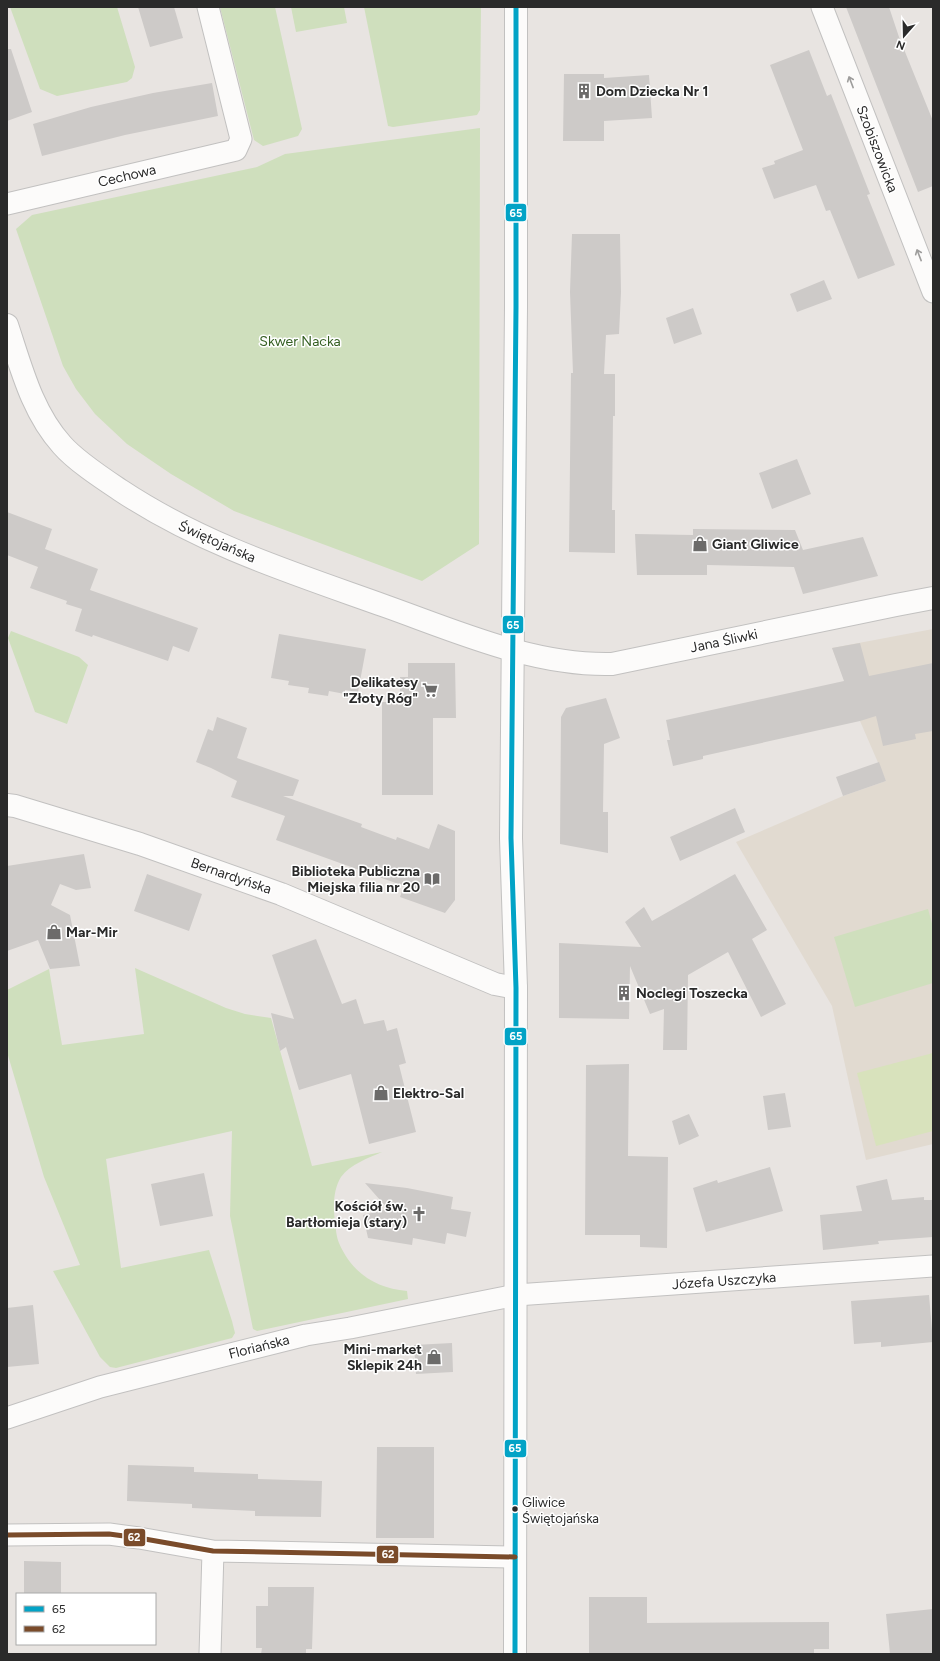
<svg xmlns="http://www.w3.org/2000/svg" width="940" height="1661" font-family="Figtree,sans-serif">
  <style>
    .education { fill: #e1dad0 }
    .green { fill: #cfdfbd }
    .pitch { fill: #d8e2bc }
    .building { fill: #cdcac8 }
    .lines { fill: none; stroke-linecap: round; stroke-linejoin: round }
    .minor-casing { stroke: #c2c1c0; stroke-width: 23 }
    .tertiary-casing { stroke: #c2c1c0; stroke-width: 24 }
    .secondary-casing { stroke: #c2c1c0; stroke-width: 24 }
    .minor { stroke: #fcfbfa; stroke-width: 21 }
    .tertiary { stroke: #fcfbfa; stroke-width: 22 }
    .secondary { stroke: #fcfbfa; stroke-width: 22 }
    .bus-1-casing { stroke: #fff; stroke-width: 8 }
    .bus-2-casing { stroke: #fff; stroke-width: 8 }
    .bus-1 { stroke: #02a3c6; stroke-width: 5 }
    .bus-2 { stroke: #7a4b2a; stroke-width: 5 }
    .oneway { stroke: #9e9d9c }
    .bus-dot { fill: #2a2a2a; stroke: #fff; stroke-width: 1.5 }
    .labels { text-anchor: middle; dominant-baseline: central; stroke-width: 3; stroke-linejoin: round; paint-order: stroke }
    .bus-label { font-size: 13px; fill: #2a2a2a; stroke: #fff; text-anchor: start }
    .poi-label { font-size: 14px; font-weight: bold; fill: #2a2a2a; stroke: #fff; text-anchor: start }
    .street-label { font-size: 14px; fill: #2a2a2a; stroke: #fff }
    .park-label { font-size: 14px; fill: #355f22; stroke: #fff }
    .line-badge { stroke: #fff; stroke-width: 1.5 }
    .badge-label { font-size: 11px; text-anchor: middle; font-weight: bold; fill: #fff }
  </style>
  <rect width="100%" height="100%" fill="#e8e4e1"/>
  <path class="education" d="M 933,629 L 933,1144 L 866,1160 L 832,1006 L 736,842 L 843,796 L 886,781 L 860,721 L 832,648 Z"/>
  <path class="green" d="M 10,7 L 117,7 L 135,67 L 132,78 L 127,82 L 57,96 L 40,89 Z
    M 220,7 L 275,7 L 302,129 L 298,136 L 263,146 L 254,140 Z
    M 291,7 L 344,7 L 347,23 L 296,32 Z
    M 364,7 L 481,7 L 480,110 L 477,115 L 393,127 L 388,126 Z
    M 480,128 L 479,544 L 422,581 L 234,511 L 171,474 L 127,444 L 95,414 L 76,389 L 63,366 L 16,229 L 32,215 L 257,167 L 285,154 Z
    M 11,631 L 79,657 L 88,665 L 67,724 L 35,712 L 8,638 Z
    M 928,909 L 933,927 L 933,983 L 855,1007 L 834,937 Z
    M 135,968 L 226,1008 L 245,1014 L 271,1018 L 312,1166 L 382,1152 C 369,1158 350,1164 341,1177 C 333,1190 333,1207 335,1222 C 336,1228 336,1236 339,1243 C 352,1273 375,1288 407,1291 L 408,1299 L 257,1331 L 253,1329 L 230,1216 L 232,1131 L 106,1159 L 121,1268 L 209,1250 L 232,1321 L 235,1333 L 232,1338 L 116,1368 L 110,1367 L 100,1357 L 53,1271 L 80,1265 L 44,1177 L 7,1052 L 7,990 L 49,969 L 62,1045 L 144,1034 Z"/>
  <path class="pitch" d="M 933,1053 L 933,1131 L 876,1146 L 857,1073 Z"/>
  <path class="building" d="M 138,7 L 174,7 L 183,38 L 150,47 Z
    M 846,7 L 889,7 L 899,37 L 933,121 L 933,186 L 918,192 Z
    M 7,49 L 11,49 L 32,112 L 7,121 Z
    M 809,50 L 827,96 L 831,94 L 870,194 L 867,195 L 895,265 L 858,279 L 830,210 L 826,211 L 816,185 L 774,199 L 762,168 L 775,164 L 774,161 L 803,150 L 770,65 Z
    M 564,74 L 604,74 L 604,78 L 649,75 L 652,118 L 604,121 L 604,141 L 563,141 Z
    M 212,83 L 218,116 L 125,135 L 42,156 L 33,124 L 91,107 L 153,93 Z
    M 572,234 L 620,234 L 621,292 L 619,334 L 606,335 L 604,374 L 615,374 L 615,416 L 613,416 L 612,510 L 615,510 L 615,553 L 569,552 L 571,373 L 573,373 L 570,292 Z
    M 824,280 L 832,299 L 797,312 L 790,294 Z
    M 693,308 L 702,334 L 674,344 L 666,318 Z
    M 797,459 L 811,494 L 772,509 L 759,473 Z
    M 7,512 L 52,529 L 45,549 L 98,569 L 90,590 L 198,628 L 189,652 L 173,646 L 168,661 L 93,635 L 92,637 L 75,631 L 82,609 L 66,604 L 67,601 L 30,588 L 38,567 L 7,555 Z
    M 693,529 L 795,530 L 803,550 L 863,537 L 878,576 L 803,594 L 794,567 L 707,565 L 707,575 L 637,575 L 635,534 L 693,535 Z
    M 279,634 L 366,649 L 358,692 L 345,690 L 345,694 L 329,691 L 328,696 L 308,693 L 309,688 L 288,685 L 289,681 L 271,678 Z
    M 860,643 L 869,676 L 933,663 L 933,731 L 915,734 L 916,739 L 883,746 L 876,716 L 860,721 L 703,756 L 703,759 L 673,766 L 667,740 L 670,740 L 666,720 L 844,681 L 832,648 Z
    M 408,663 L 455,663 L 456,718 L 433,718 L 433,795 L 382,795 L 382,702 L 400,702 L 400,677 L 408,677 Z
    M 606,698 L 620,738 L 604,744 L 603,812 L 608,812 L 608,853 L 560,844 L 561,717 L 566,708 Z
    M 217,717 L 247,728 L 237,758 L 299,780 L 293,796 L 283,796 L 362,824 L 361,827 L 396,840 L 397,837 L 429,849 L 438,824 L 455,831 L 455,900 L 445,913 L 400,897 L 404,886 L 276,840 L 285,816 L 231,797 L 237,781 L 211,768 L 196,762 L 208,729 L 213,731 Z
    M 879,762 L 886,781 L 843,796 L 836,777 Z
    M 735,808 L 745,832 L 680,861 L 670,837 Z
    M 84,854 L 91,888 L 76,890 L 60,884 L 51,905 L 70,915 L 80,966 L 50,969 L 38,940 L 7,951 L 7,866 Z
    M 147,874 L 202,894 L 189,931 L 134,911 Z
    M 735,874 L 767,930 L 752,939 L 786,1004 L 761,1017 L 728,952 L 688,975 L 687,1050 L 663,1050 L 664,1009 L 650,1014 L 630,966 L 629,1019 L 559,1018 L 559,943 L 641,947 L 625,922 L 644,907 L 652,921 Z
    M 316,939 L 342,1004 L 356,999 L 364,1024 L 384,1020 L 387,1031 L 397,1028 L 406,1063 L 399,1065 L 416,1132 L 369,1144 L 351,1074 L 299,1090 L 286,1047 L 280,1051 L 271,1013 L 294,1019 L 272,955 Z
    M 629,1064 L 628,1156 L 668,1157 L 667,1248 L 640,1247 L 640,1235 L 585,1235 L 586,1065 Z
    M 785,1093 L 791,1127 L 768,1130 L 763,1096 Z
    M 689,1114 L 699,1136 L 679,1145 L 672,1121 Z
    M 770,1167 L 783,1211 L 706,1232 L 693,1188 L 717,1180 L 718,1183 Z
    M 204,1173 L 213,1216 L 160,1226 L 151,1184 Z
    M 887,1179 L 892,1200 L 924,1197 L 924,1200 L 933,1200 L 933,1237 L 878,1241 L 879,1244 L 823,1250 L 820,1215 L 862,1211 L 856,1186 Z
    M 365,1183 L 407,1188 L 453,1197 L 451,1209 L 471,1212 L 466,1237 L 447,1233 L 445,1244 L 413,1238 L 412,1245 L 368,1238 L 363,1215 L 388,1209 Z
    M 929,1295 L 933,1342 L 881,1347 L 881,1342 L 854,1344 L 851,1301 Z
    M 33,1305 L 39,1364 L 7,1367 L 7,1308 Z
    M 452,1343 L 453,1372 L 416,1374 L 414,1345 Z
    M 377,1447 L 434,1447 L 434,1538 L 376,1538 Z
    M 128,1465 L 194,1467 L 194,1472 L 258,1474 L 258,1479 L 322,1481 L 321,1517 L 255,1516 L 255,1511 L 192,1508 L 192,1504 L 127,1501 Z
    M 24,1561 L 61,1562 L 61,1594 L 24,1594 Z
    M 268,1587 L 314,1587 L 312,1649 L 306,1649 L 306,1654 L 261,1654 L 262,1648 L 256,1648 L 256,1606 L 268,1606 Z
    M 589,1597 L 647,1597 L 647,1623 L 829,1622 L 829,1649 L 814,1649 L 814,1654 L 589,1654 Z
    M 933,1609 L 933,1654 L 890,1654 L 886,1614 Z"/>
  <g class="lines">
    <defs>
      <path id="minor" d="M 822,7 L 933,292
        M 7,204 L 236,150 L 241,139 L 208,7
        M 7,1418 L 100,1387 L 306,1335 L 350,1328 L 516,1295 L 933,1266
        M 7,1535 L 109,1534 L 139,1538 L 213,1551 L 515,1557
        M 210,1654 L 213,1551"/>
      <path id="tertiary" d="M 7,325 C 21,367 32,412 62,445 C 76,461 102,478 120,490 C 203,545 293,573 385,606 C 458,632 534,666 612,664 L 896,605 L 933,598
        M 7,805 L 15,806 L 140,844 L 281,894 L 495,984 L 516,988"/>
      <path id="secondary" d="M 515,1654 L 516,988 L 511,838 L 516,307 L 516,7"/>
    </defs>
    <use href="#minor" class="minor-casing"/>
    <use href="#tertiary" class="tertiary-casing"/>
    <use href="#secondary" class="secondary-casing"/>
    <use href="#minor" class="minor"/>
    <use href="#tertiary" class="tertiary"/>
    <use href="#secondary" class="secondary"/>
    <defs>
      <path id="bus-1" d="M 515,1654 L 516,988 L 511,838 L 516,307 L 516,7"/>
      <path id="bus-2" d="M 7,1535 L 109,1534 L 139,1538 L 213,1551 L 515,1557"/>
    </defs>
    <use href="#bus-1" class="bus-1-casing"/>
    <use href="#bus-2" class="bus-2-casing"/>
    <use href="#bus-1" class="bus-1"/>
    <use href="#bus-2" class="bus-2"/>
  </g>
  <defs><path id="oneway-shaft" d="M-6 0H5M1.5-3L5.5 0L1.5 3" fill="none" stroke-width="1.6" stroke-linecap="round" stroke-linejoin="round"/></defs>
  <g class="oneway">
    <use href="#oneway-shaft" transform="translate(851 82) rotate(-111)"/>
    <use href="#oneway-shaft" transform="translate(919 255) rotate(-111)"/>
  </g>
  <defs>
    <symbol id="building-bare" viewBox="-9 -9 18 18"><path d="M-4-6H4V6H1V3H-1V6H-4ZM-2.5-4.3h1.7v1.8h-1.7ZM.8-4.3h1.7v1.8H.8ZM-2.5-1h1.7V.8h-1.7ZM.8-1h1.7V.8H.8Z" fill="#6c6b6a" stroke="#fff" stroke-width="2.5" paint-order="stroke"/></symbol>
    <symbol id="shop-bare" viewBox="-9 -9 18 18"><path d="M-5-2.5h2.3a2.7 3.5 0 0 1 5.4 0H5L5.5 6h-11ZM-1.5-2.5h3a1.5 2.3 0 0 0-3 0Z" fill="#6c6b6a" stroke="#fff" stroke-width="2.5" paint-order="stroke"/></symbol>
    <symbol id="supermarket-bare" viewBox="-9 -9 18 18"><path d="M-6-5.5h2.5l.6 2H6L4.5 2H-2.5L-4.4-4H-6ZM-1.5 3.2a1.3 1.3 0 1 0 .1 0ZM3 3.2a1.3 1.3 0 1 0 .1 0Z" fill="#6c6b6a" stroke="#fff" stroke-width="2.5" paint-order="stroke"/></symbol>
    <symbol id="library-bare" viewBox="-9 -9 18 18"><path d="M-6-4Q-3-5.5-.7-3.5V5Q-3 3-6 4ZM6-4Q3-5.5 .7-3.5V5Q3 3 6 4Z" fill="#6c6b6a" stroke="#fff" stroke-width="2.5" paint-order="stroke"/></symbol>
    <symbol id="church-bare" viewBox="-9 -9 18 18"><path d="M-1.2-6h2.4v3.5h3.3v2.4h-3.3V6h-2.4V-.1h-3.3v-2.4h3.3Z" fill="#6c6b6a" stroke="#fff" stroke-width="2.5" paint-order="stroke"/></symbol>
  </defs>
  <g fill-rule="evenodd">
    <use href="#building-bare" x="573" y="80" width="22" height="22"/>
    <use href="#shop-bare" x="689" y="533" width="22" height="22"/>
    <use href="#supermarket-bare" x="419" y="679" width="22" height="22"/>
    <use href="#library-bare" x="421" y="868" width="22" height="22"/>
    <use href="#shop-bare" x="43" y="921" width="22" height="22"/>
    <use href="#building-bare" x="613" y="982" width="22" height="22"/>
    <use href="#shop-bare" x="370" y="1082" width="22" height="22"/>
    <use href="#church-bare" x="408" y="1203" width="22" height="22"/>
    <use href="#shop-bare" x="423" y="1346" width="22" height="22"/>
  </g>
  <circle class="bus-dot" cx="515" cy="1509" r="3.5"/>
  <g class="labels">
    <g class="bus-label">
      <text x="522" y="1502">Gliwice<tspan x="522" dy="16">Świętojańska</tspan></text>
    </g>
    <g class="poi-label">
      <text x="596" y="91">Dom Dziecka Nr 1</text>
      <text x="712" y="544">Giant Gliwice</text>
      <text x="418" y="682" text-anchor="end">Delikatesy<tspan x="418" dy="16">"Złoty Róg"</tspan></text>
      <text x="420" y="871" text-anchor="end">Biblioteka Publiczna<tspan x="420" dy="16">Miejska filia nr 20</tspan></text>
      <text x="66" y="932">Mar-Mir</text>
      <text x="636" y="993">Noclegi Toszecka</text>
      <text x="393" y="1093">Elektro-Sal</text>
      <text x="407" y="1206" text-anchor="end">Kościół św.<tspan x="407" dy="16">Bartłomieja (stary)</tspan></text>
      <text x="422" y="1349" text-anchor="end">Mini-market<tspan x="422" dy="16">Sklepik 24h</tspan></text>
    </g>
    <g class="street-label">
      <text transform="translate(877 149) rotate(69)">Szobiszowicka</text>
      <text transform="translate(127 176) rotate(-13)">Cechowa</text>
      <text transform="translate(217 542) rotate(24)">Świętojańska</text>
      <text transform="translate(724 641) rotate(-12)">Jana Śliwki</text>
      <text transform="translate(231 876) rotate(19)">Bernardyńska</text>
      <text transform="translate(724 1281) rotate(-4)">Józefa Uszczyka</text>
      <text transform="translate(259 1347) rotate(-14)">Floriańska</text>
    </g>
    <g class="park-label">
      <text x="300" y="341">Skwer Nacka</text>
    </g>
  </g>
  <g class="line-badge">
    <rect x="505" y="203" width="22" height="19" rx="4" fill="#02a3c6"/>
    <rect x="502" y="615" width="22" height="19" rx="4" fill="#02a3c6"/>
    <rect x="504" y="1027" width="23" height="19" rx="4" fill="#02a3c6"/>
    <rect x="504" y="1439" width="23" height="19" rx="4" fill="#02a3c6"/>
    <rect x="123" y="1528" width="23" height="19" rx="4" fill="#7a4b2a"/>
    <rect x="376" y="1545" width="23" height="19" rx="4" fill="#7a4b2a"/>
  </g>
  <g class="badge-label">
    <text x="516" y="217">65</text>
    <text x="513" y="629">65</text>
    <text x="516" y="1040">65</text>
    <text x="515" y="1452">65</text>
    <text x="134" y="1541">62</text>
    <text x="388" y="1558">62</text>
  </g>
  <rect width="940" height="1661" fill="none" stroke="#2a2a2a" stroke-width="16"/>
  <rect x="16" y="1593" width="140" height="52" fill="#ffffff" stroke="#aaaaaa"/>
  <rect x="24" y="1606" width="20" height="6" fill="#02a3c6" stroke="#aaaaaa"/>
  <text x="52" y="1613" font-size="12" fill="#2a2a2a">65</text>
  <rect x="24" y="1626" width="20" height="6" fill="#7a4b2a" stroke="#aaaaaa"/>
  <text x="52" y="1633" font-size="12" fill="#2a2a2a">62</text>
  <g transform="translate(904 36) rotate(200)" stroke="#ffffff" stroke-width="3" paint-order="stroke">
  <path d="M0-3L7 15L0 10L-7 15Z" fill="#2a2a2a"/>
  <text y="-6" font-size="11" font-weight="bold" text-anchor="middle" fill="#2a2a2a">N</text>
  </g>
</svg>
